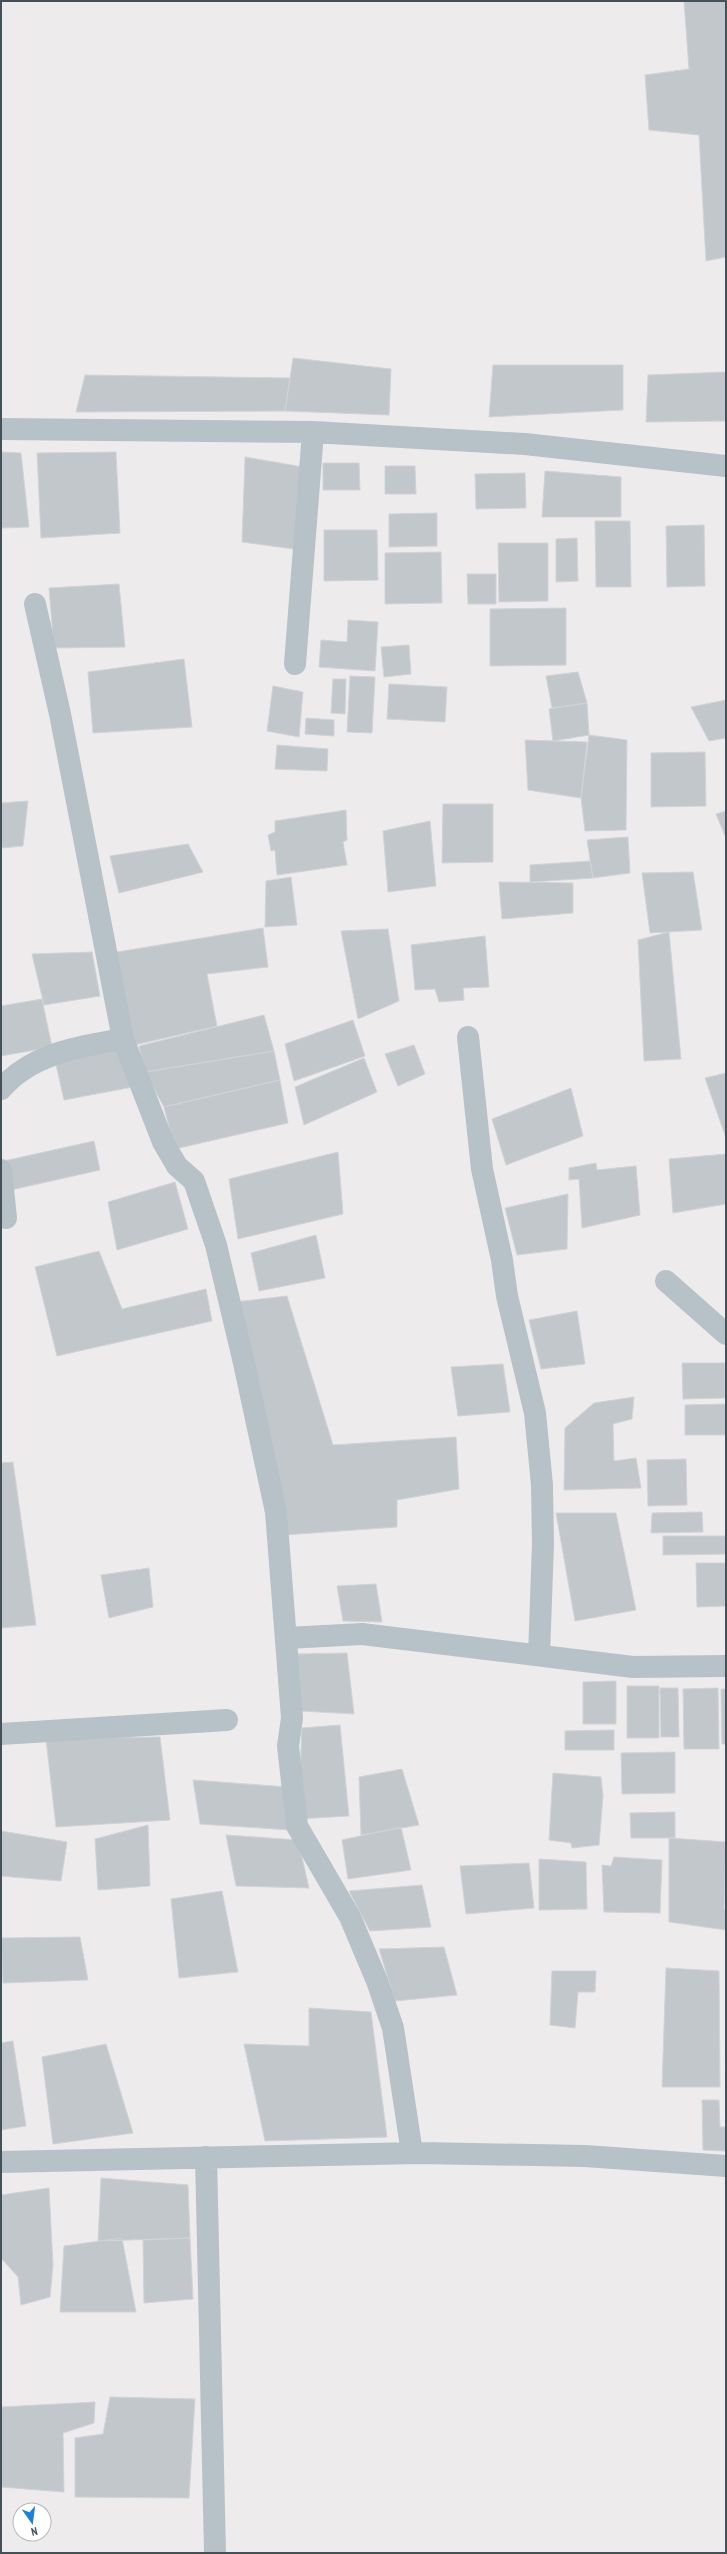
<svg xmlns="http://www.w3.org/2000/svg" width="727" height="2554" font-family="'PT Sans Narrow',sans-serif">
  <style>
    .building { fill: #c2c7cb; stroke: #d0d3d7 }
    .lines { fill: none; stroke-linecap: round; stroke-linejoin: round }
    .street { stroke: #b7c2c8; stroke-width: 22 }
  </style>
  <rect width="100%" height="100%" fill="#eeebec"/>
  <path class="building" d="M 684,1 L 726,1 L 726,257 L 706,261 L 699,135 L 649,130 L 645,75 L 689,69 Z
    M 293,358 L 391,369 L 389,415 L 285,411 Z
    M 493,365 L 623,365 L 623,410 L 489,417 Z
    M 726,372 L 726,421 L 646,422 L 648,375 Z
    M 85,375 L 290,378 L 285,411 L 76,412 Z
    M 1,452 L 21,453 L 29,527 L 1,528 Z
    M 116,452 L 120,533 L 41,538 L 37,453 Z
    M 245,457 L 303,467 L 294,549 L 242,542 Z
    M 323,463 L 359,463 L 360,490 L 323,490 Z
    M 385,466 L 415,466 L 416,494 L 385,494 Z
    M 545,471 L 621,477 L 621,517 L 542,517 Z
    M 525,473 L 526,508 L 476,509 L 475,474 Z
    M 437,513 L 437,546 L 389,547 L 389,514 Z
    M 595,521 L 630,521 L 631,587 L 596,587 Z
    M 704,525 L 705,586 L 667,587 L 666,526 Z
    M 324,530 L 377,530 L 378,580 L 324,581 Z
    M 577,538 L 578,581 L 556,582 L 556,539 Z
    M 498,543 L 548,543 L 548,601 L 499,602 Z
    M 441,552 L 442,603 L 385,604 L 385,553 Z
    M 467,574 L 496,574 L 496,604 L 468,604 Z
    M 119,584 L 125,647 L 54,648 L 49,588 Z
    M 566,608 L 566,665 L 490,666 L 490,609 Z
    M 348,620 L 378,622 L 375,671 L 319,667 L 321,640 L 347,642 Z
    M 409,645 L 411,674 L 384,677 L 381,647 Z
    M 184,659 L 192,727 L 93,733 L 88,672 Z
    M 578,672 L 587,703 L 552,708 L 546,676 Z
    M 350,676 L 375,677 L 372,733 L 347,732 Z
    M 333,679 L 346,679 L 345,714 L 331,713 Z
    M 389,684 L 447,687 L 445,722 L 387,719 Z
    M 273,686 L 303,692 L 299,737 L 267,731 Z
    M 726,700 L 726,738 L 709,741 L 691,707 Z
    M 587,703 L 589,735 L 553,741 L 549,709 Z
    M 306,718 L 334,720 L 334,736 L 305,734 Z
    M 589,735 L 627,740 L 626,830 L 585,831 L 581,798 Z
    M 525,740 L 587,742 L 581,798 L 528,790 Z
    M 277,745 L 328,749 L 327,771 L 275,769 Z
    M 705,752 L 706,806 L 651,807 L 651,753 Z
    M 28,801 L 23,846 L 1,848 L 1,803 Z
    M 443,804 L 493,804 L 493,862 L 442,863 Z
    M 346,810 L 347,840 L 343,842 L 347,865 L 277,875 L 275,850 L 271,851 L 268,835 L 275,832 L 275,821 Z
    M 726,811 L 726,838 L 716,814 Z
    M 430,821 L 436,886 L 388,892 L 383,831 Z
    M 628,837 L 630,873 L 593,878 L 587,840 Z
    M 188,844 L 203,872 L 119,893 L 110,856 Z
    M 590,861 L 593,878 L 530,882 L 530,865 Z
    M 693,872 L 702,930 L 650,933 L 642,873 Z
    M 291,877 L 297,925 L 265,927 L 266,881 Z
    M 499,882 L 573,883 L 573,913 L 502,919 Z
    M 263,928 L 268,967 L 207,974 L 217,1026 L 130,1046 L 111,953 Z
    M 388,929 L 399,1001 L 358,1019 L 341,931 Z
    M 669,932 L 681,1059 L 644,1061 L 638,940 Z
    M 485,936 L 489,987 L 463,988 L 464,1000 L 439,1002 L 435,989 L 415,990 L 411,945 Z
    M 92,952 L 100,996 L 44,1005 L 32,954 Z
    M 42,999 L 52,1047 L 1,1056 L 1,1006 Z
    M 264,1015 L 274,1051 L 145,1072 L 139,1046 Z
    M 353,1020 L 365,1056 L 294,1081 L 285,1044 Z
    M 414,1045 L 425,1074 L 398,1086 L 385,1054 Z
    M 118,1047 L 133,1087 L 64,1100 L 55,1060 Z
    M 274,1051 L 280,1080 L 164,1107 L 145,1072 Z
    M 364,1058 L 377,1092 L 304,1125 L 295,1087 Z
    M 726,1073 L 726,1138 L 705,1078 Z
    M 280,1080 L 288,1123 L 175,1149 L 164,1107 Z
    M 571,1088 L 583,1136 L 506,1165 L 492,1119 Z
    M 94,1141 L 100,1170 L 11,1190 L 4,1161 Z
    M 338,1152 L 343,1214 L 238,1239 L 229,1179 Z
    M 726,1154 L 726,1204 L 673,1213 L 669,1159 Z
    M 596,1163 L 597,1170 L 636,1166 L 640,1215 L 582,1228 L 579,1179 L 569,1180 L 569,1168 Z
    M 175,1182 L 188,1229 L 117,1250 L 108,1202 Z
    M 568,1194 L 567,1249 L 517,1255 L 505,1208 Z
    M 316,1235 L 325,1278 L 259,1291 L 251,1253 Z
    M 99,1251 L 122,1309 L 206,1289 L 212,1321 L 57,1356 L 35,1267 Z
    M 287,1296 L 333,1445 L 456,1437 L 459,1489 L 397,1500 L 397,1527 L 284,1535 L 235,1302 Z
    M 577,1311 L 585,1364 L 541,1369 L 529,1320 Z
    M 682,1363 L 725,1363 L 725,1398 L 683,1399 Z
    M 503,1364 L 510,1412 L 458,1416 L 451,1367 Z
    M 634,1397 L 632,1419 L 613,1424 L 614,1461 L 636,1458 L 641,1488 L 564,1490 L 565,1428 L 594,1403 Z
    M 726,1404 L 726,1435 L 685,1435 L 685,1405 Z
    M 686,1459 L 687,1505 L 648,1506 L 647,1460 Z
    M 13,1462 L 36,1625 L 1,1628 L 1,1463 Z
    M 702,1512 L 703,1532 L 651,1533 L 652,1513 Z
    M 556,1513 L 616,1513 L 636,1610 L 575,1621 Z
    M 663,1536 L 726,1536 L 726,1554 L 663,1555 Z
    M 696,1563 L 726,1563 L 726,1606 L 697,1607 Z
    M 149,1568 L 153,1607 L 109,1618 L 101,1575 Z
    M 376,1584 L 382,1622 L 343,1621 L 337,1586 Z
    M 347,1653 L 354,1714 L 301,1711 L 297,1654 Z
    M 616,1681 L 616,1724 L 583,1724 L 583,1682 Z
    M 627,1686 L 659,1686 L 659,1738 L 627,1738 Z
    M 660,1688 L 678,1688 L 679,1737 L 661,1737 Z
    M 718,1688 L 719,1749 L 684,1749 L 683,1689 Z
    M 721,1689 L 726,1689 L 726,1744 L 722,1744 Z
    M 340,1725 L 349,1816 L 298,1819 L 302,1728 Z
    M 614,1730 L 614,1750 L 565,1750 L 565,1731 Z
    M 160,1737 L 170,1820 L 56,1827 L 46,1739 Z
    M 675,1752 L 675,1793 L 622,1794 L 621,1753 Z
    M 402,1769 L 419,1825 L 361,1835 L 359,1777 Z
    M 553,1773 L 601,1777 L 603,1796 L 599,1845 L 572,1848 L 571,1843 L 549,1840 Z
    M 193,1780 L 287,1787 L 290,1830 L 200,1824 Z
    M 675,1812 L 675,1838 L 631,1838 L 630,1813 Z
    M 148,1825 L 150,1886 L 98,1890 L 95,1839 Z
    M 401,1827 L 411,1870 L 348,1879 L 342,1840 Z
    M 1,1831 L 67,1842 L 61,1881 L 1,1876 Z
    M 226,1835 L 298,1840 L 309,1888 L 236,1886 Z
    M 669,1838 L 726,1842 L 724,1909 L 726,1909 L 726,1930 L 669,1922 Z
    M 614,1857 L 662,1860 L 660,1913 L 604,1912 L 602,1865 L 611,1866 Z
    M 539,1859 L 586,1862 L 587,1909 L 539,1910 Z
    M 529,1863 L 534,1908 L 466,1914 L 460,1866 Z
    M 422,1885 L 431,1927 L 370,1931 L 349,1891 Z
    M 222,1891 L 238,1972 L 179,1978 L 171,1899 Z
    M 80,1937 L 88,1980 L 3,1983 L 1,1938 Z
    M 444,1947 L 457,1995 L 395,2001 L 379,1949 Z
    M 666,1968 L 719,1971 L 720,2087 L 662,2087 Z
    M 552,1971 L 596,1971 L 595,1992 L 578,1992 L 575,2028 L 550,2025 Z
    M 309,2008 L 371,2012 L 387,2137 L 265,2141 L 244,2044 L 309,2046 Z
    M 13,2041 L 26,2126 L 1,2130 L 1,2043 Z
    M 106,2044 L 133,2133 L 53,2144 L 42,2057 Z
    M 702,2100 L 719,2100 L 720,2127 L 726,2127 L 726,2151 L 703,2150 Z
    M 101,2178 L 188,2185 L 190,2238 L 98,2241 Z
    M 49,2188 L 53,2265 L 50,2297 L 21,2305 L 18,2277 L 1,2258 L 1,2195 Z
    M 122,2238 L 136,2312 L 60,2312 L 64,2246 Z
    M 190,2238 L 193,2299 L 144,2303 L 143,2240 Z
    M 110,2397 L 195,2399 L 189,2498 L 75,2497 L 75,2438 L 103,2434 Z
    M 95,2402 L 94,2423 L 63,2433 L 64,2492 L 1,2487 L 1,2407 Z"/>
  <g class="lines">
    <path class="street" d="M 1,429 L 313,432 L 525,444 L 726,466
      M 35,604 L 60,714 L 123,1039 L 163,1142 L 177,1166 L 194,1181 L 216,1245 L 244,1363 L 276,1512 L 292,1718 L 288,1746 L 297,1826 L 350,1917 L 377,1981 L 393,2028 L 412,2153
      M 295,664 L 313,432
      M 468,1037 L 482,1169 L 502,1260 L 507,1296 L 535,1413 L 542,1485 L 543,1544 L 539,1655
      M 1,1089 C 32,1053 79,1047 123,1039
      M 1,1170 L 6,1218
      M 666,1281 L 726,1334
      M 287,1638 L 362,1634 L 633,1667 L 726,1666
      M 1,1734 L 227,1720
      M 206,2157 L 215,2553
      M 1,2162 L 420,2153 L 585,2156 L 726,2166"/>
  </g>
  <rect width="727" height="2554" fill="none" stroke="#455158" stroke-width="4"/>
  <g transform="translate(32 2522) rotate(166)"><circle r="19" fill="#ffffff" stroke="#b5b9bc"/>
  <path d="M0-3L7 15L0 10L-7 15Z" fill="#1f80d5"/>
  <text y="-6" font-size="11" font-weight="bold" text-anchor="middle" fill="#455158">N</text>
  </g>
</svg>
